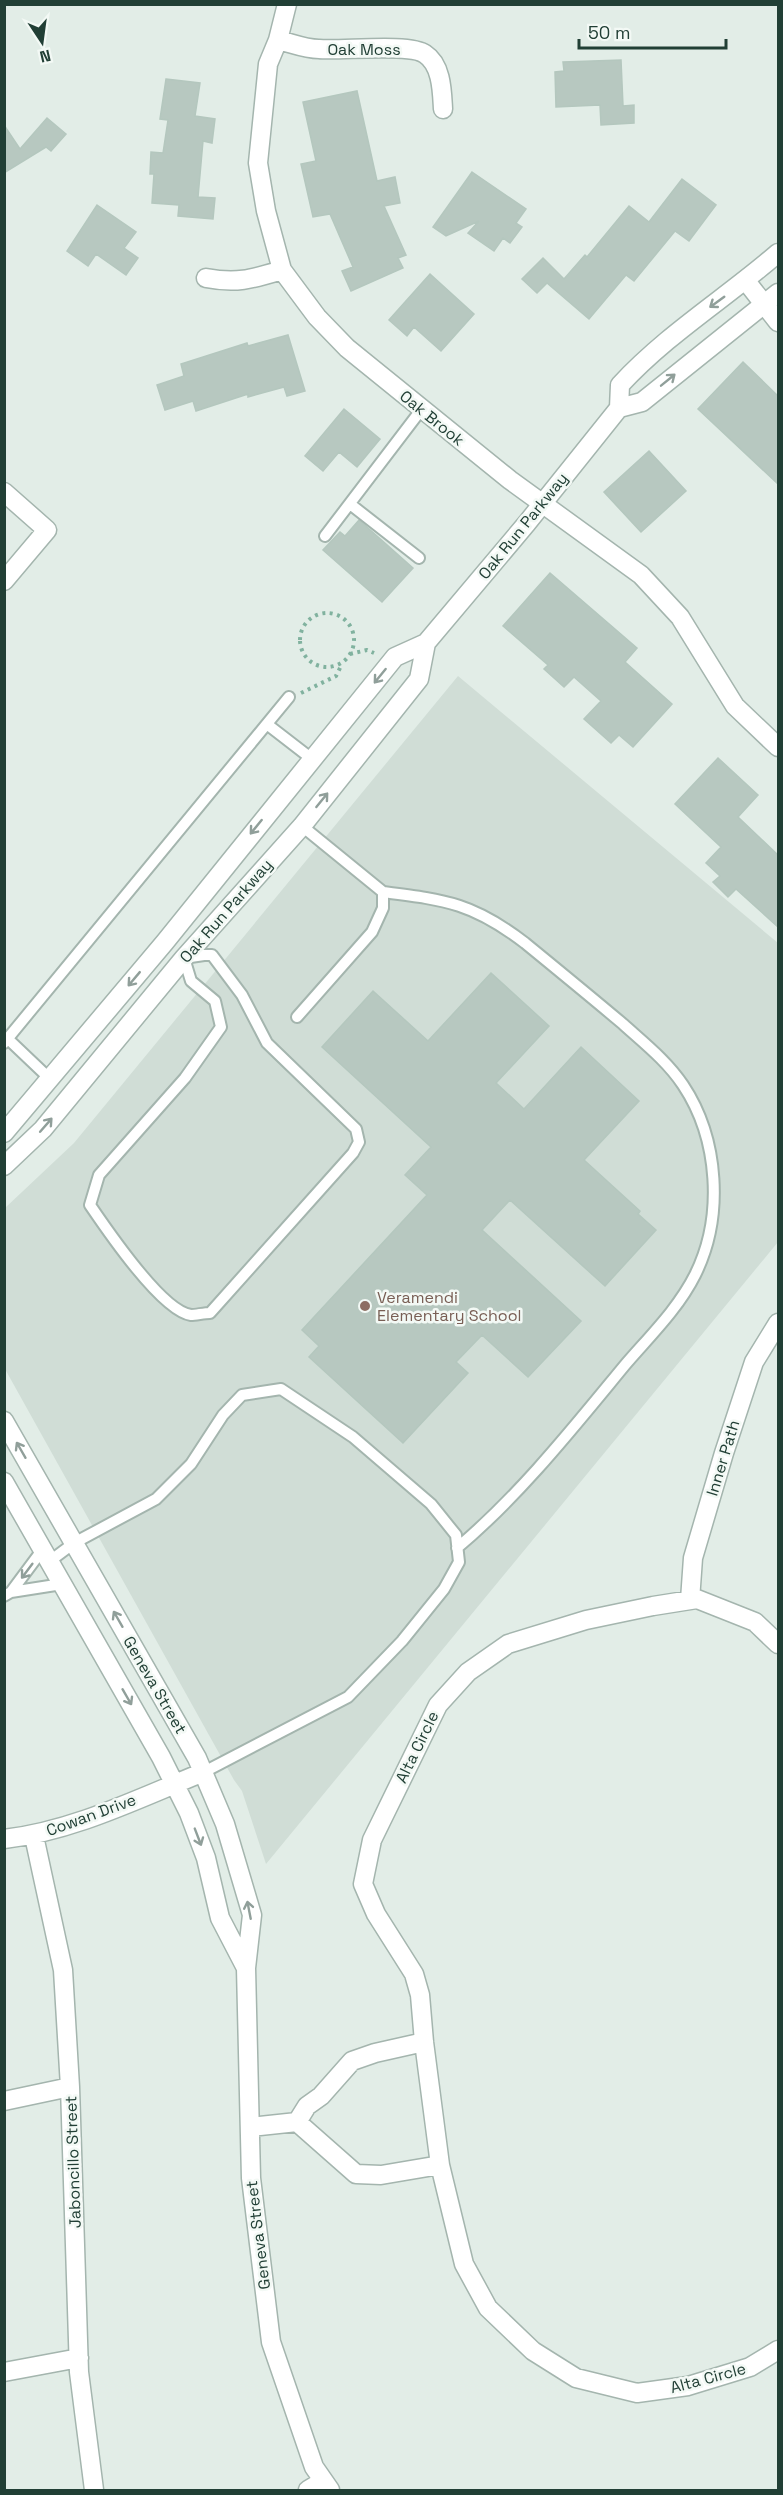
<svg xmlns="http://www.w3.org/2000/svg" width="783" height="2495" font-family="'Space Grotesk',sans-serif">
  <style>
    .built { fill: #d0ddd6 }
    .building { fill: #b7c8c0; stroke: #b4c7be; stroke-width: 1.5 }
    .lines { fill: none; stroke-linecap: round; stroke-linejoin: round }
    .service-casing { stroke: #a4b5ae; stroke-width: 14 }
    .minor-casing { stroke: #a4b5ae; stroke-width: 21 }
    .tertiary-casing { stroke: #a4b5ae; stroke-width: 21 }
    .path { stroke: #81b29f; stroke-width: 4; stroke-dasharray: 3 4.5; stroke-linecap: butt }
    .service { stroke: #fff; stroke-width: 10 }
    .minor { stroke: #fff; stroke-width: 18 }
    .tertiary { stroke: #fff; stroke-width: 18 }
    .oneway { stroke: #909f9a }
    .education-dot { fill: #8d6e63; stroke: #f3f9f5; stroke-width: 2 }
    .labels { text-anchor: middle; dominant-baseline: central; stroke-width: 5; stroke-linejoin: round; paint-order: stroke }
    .street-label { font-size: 16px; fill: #213f35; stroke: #f3f9f5 }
    .education-label { font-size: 16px; fill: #785e54; stroke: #f3f9f5; text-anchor: start }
  </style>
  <rect width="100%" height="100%" fill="#e2ede7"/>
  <path class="built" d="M 458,676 L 778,943 L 778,1242 L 266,1864 L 242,1791 L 234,1780 L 5,1369 L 5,1208 L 74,1143 Z"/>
  <path class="building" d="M 621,60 L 623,106 L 634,105 L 634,123 L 601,125 L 600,105 L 556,107 L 555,72 L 564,71 L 563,62 Z
    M 166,79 L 200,83 L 195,116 L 215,119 L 212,143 L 203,141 L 198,197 L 215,198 L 213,219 L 178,216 L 179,205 L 152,203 L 154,174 L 150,174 L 151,152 L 163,153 L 168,120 L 160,119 Z
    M 357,91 L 377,181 L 395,177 L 400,203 L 384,206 L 406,255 L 398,258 L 403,268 L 351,291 L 342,271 L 353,267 L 330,214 L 313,217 L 301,164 L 316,161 L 303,102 Z
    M 47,118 L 66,134 L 51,151 L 46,147 L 4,173 L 4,125 L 20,149 Z
    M 472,172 L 526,209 L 516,223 L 522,227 L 510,243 L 503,238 L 494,251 L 468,233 L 479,221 L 446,236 L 433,227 Z
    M 682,179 L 716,205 L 689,241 L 675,231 L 634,281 L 626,275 L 589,319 L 547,283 L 537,293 L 522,279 L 543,258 L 564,279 L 585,255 L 587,257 L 629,206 L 649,222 Z
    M 97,205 L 136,232 L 124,248 L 138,258 L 126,275 L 96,254 L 88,266 L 67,251 Z
    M 430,274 L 474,314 L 441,351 L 414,327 L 407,336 L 389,320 Z
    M 288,335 L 305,391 L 287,396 L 284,387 L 248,397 L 248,394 L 196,411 L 193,401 L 165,410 L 157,385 L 184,376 L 181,364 L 247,343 L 248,346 Z
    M 743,362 L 778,396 L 778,484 L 698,409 Z
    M 344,409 L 380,439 L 357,467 L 339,452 L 323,471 L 305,456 Z
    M 649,451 L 686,491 L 641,532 L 604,492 Z
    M 359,520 L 413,568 L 382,602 L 323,550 L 340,532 L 345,536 Z
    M 550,573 L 637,648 L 625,662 L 672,704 L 633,747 L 619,735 L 611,743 L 584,719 L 601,701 L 574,677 L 564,687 L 544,669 L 548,665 L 503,626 Z
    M 718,758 L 758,795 L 738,817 L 778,855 L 778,927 L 736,889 L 728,897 L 713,882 L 720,876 L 706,863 L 721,847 L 675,804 Z
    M 491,973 L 549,1026 L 496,1083 L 524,1109 L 581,1047 L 639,1101 L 584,1160 L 640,1211 L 638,1214 L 656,1230 L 605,1286 L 510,1200 L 482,1230 L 581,1321 L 528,1377 L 482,1335 L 456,1362 L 468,1373 L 403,1443 L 309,1357 L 319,1346 L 302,1330 L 427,1195 L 405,1175 L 431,1147 L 322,1047 L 373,991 L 428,1041 Z"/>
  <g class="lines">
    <defs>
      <path id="service" d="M 350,504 L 419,558
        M 325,536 L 421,410
        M 268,725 L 312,759
        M 383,892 C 446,900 473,903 525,943 C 558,970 591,997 623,1024 C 644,1043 667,1061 683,1085 C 719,1139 724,1217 695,1275 C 678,1309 649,1337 625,1365 C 573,1428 520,1495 457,1548
        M 204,955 L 212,955 L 242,995 L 267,1043 L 356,1129 L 359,1142 L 353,1153 L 210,1313 C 204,1313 196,1315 191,1315 C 162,1311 107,1230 90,1205 L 99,1175 L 185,1078 L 221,1027 L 215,1001 L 191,981 L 184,958 Z
        M 297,1017 L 372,932 L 383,908 L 383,892 L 302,826
        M 8,1039 L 49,1078
        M 4,1043 L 289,697
        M 50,1561 L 74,1543 L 156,1499 L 191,1464 L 223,1415 L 242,1395 L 281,1389 L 353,1437 L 431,1504 L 456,1535 L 459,1562 L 444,1589 L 402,1641 L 348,1697 L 204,1772
        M 11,1592 L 62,1584
        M 4,1596 L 11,1592 L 43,1549"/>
      <path id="minor" d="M 287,4 L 278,40 L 268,64 L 258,163 L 266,211 L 282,270 L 317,317 L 347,348 L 510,480 L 641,575 L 680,617 L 735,706 L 778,747
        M 278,40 C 291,43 305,49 319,49 C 341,51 410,43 425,54 C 442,65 442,92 443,109
        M 206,278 C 237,284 252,279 282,270
        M 746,281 L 778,322
        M 4,492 L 47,530 L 4,581
        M 4,1421 L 197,1758 L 225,1824 L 252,1915 L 246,1968 L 251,2178 L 271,2342 L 314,2467 L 330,2490
        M 4,1482 L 161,1757 L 189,1813 L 206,1858 L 220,1918 L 246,1968
        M 690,1600 L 693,1558 L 724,1453 L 754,1362 L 778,1323
        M 778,1644 L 755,1622 L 697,1599 L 653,1606 L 586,1620 L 508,1644 L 468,1672 L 438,1705 L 372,1840 L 363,1884 L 376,1914 L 414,1974 L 420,1995 L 424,2042 L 440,2165 L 464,2264 L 488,2308 L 533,2351 L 576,2378 L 637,2393 L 688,2386 L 750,2367 L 778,2350
        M 34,1836 L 63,1970 L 70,2087 L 79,2372 L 94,2490
        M 4,1839 C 74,1831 139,1798 204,1772
        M 4,2101 L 70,2087
        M 297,2122 L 307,2106 L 321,2096 L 352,2061 L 375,2053 L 424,2042
        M 250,2127 L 297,2122 L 356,2174 L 381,2175 L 440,2165
        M 4,2372 L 79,2358
        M 308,2490 L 323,2481"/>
      <path id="tertiary" d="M 619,408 L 642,402 L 778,293
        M 4,1133 L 165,942 L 395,657 L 426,643 L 527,523 L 619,408 L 620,385 C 667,334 726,298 778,253
        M 4,1166 L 43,1129 L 184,958 L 302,826 L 419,679 L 426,643"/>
    </defs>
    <use href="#service" class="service-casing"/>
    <use href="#minor" class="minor-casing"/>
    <use href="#tertiary" class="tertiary-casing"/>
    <path class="path" d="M300 640a27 27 0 1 1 54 0a27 27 0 1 1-54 0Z
      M 350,654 L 367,650 L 374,653
      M 301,693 L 336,676 L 342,664"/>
    <use href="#service" class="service"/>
    <use href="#minor" class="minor"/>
    <use href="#tertiary" class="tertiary"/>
  </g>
  <defs><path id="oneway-shaft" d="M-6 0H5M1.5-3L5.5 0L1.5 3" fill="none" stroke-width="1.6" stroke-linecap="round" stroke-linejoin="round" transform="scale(1.5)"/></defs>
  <g class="oneway">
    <use href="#oneway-shaft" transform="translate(717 302) rotate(144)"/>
    <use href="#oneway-shaft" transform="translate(668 380) rotate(-39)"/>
    <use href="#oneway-shaft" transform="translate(380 676) rotate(129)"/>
    <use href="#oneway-shaft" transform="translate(322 800) rotate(-51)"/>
    <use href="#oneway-shaft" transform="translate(256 827) rotate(129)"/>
    <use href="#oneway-shaft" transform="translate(134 979) rotate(130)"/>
    <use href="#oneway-shaft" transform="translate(46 1125) rotate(-49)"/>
    <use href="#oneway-shaft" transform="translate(21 1450) rotate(-120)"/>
    <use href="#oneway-shaft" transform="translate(27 1571) rotate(127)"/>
    <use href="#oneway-shaft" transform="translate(118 1619) rotate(-120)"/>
    <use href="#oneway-shaft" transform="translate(127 1697) rotate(60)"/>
    <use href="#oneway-shaft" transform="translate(198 1837) rotate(69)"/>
    <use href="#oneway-shaft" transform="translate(249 1910) rotate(-101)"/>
  </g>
  <circle class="education-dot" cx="365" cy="1306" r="6"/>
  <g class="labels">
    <g class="street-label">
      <text x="364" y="49">Oak Moss</text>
      <text transform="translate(432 418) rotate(39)">Oak Brook</text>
      <text transform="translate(523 526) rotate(-51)">Oak Run Parkway</text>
      <text transform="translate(226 911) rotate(-49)">Oak Run Parkway</text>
      <text transform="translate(723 1458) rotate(-73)">Inner Path</text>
      <text transform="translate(155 1685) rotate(60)">Geneva Street</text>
      <text transform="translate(417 1747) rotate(-64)">Alta Circle</text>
      <text transform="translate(91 1815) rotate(-20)">Cowan Drive</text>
      <text transform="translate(73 2162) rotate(-92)">Jaboncillo Street</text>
      <text transform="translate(258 2235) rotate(-97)">Geneva Street</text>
      <text transform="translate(708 2378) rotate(-15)">Alta Circle</text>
    </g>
    <g class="education-label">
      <text x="377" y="1297">Veramendi<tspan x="377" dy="18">Elementary School</tspan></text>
    </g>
  </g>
  <rect width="783" height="2495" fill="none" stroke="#213f35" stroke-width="12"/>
  <g transform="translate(42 42) rotate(167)" stroke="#f3f9f5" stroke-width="4.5" paint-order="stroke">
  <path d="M0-4.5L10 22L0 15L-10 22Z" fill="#213f35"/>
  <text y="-9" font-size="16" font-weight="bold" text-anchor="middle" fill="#213f35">N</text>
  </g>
  <path d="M579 39v9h147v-9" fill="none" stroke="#213f35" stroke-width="3"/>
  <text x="588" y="39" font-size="18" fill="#213f35" stroke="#f3f9f5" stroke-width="4.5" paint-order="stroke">50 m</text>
</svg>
